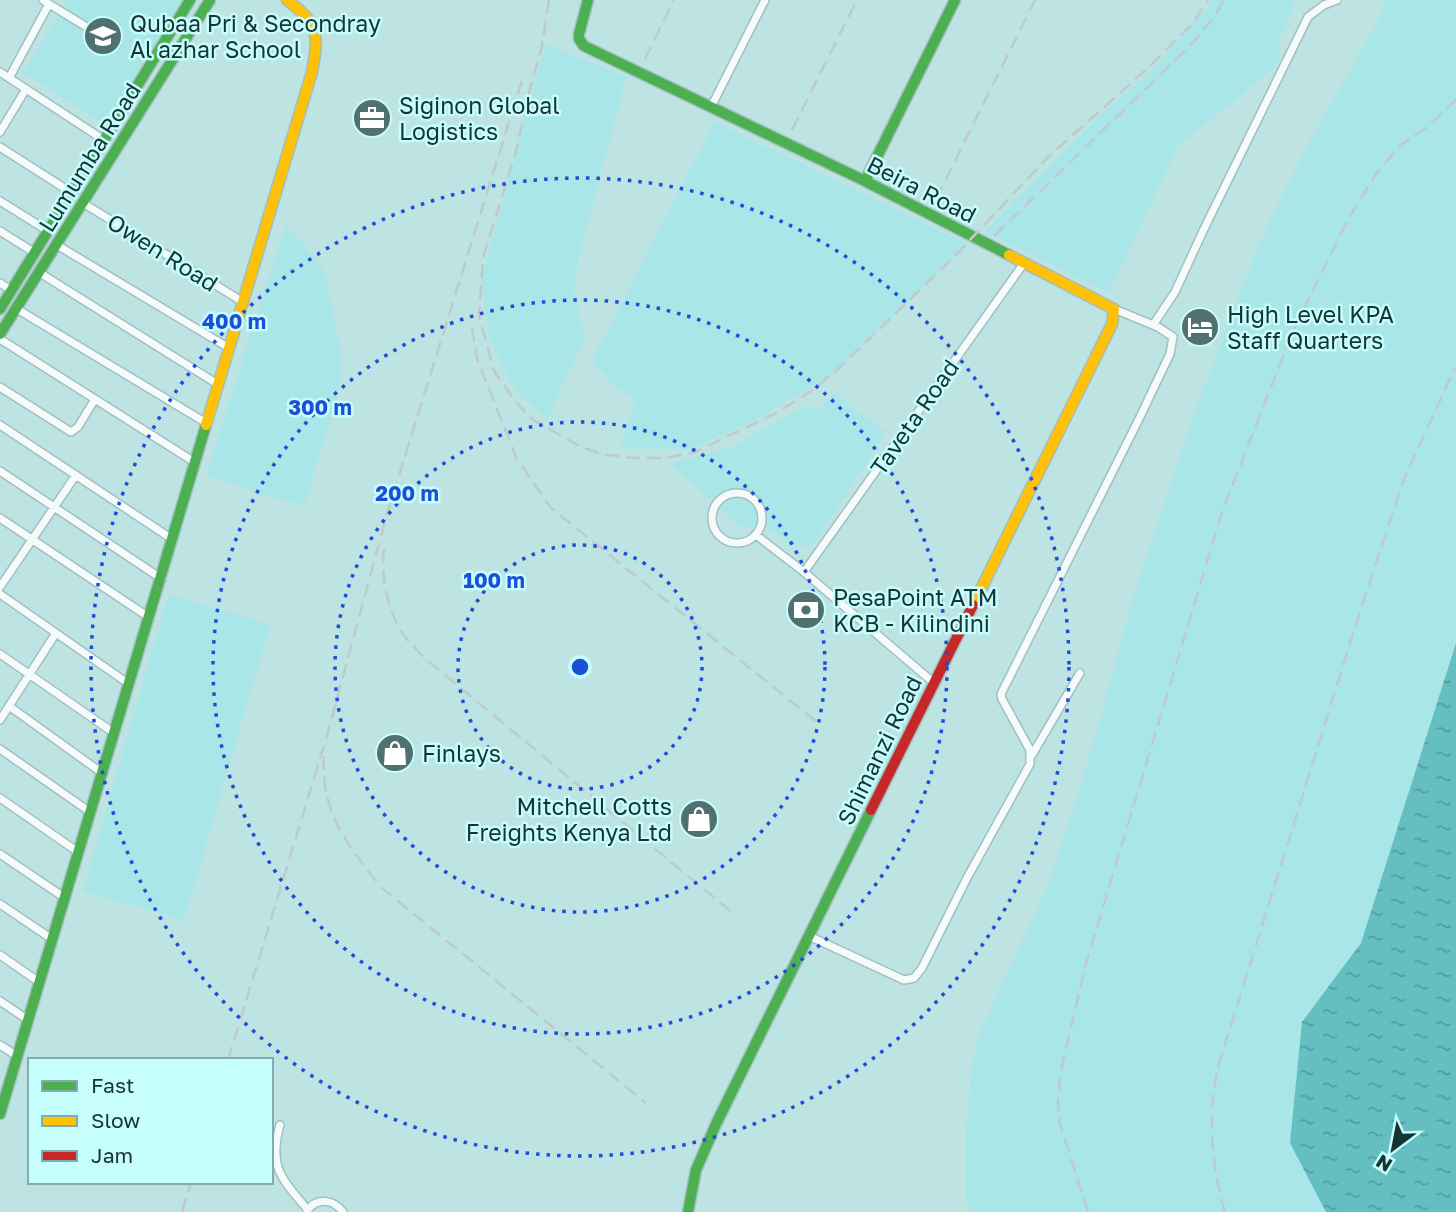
<svg xmlns="http://www.w3.org/2000/svg" width="1456" height="1212" font-family="'Golos Text',sans-serif">
  <style>
    .built { fill: #a9e6e7 }
    .water { fill: url(#water-ripples) }
    .lines { fill: none; stroke-linecap: round; stroke-linejoin: round }
    .street-casing { stroke: #a1bfc0; stroke-width: 10 }
    .fast-casing { stroke: #a1bfc0; stroke-width: 13 }
    .slow-casing { stroke: #a1bfc0; stroke-width: 13 }
    .jam-casing { stroke: #a1bfc0; stroke-width: 13 }
    .street { stroke: #f5fbfb; stroke-width: 7 }
    .fast { stroke: #4caf50; stroke-width: 10 }
    .slow { stroke: #ffc107; stroke-width: 10 }
    .jam { stroke: #c62828; stroke-width: 10 }
    .rail { stroke: #bfcaca; stroke-width: 2.5; stroke-dasharray: 14 7; stroke-linecap: butt }
    .ring { fill: none; stroke: #1d4ed8; stroke-width: 3.5; stroke-dasharray: 3.5 7 }
    .labels { text-anchor: middle; dominant-baseline: central; stroke-width: 5; stroke-linejoin: round; paint-order: stroke }
    .poi-label { font-size: 23px; fill: #173434; stroke: #c6fdfd; text-anchor: start }
    .street-label { font-size: 23px; fill: #173434; stroke: #c6fdfd }
    .centre { fill: #1d4ed8; stroke: #c6fdfd; stroke-width: 3.5 }
    .ring-label { font-size: 21px; text-anchor: middle; font-weight: bold; fill: #1d4ed8; stroke: #c6fdfd; stroke-width: 5; stroke-linejoin: round; paint-order: stroke }
  </style>
  <defs>
    <pattern id="water-ripples" width="26" height="14" patternUnits="userSpaceOnUse" patternTransform="scale(1.75)"><rect width="26" height="14" fill="#65bfc1"/><path d="M2 4q2-2 4 0t4 0M15 11q2-2 4 0t4 0" fill="none" stroke="#529c9e"/></pattern>
  </defs>
  <rect width="100%" height="100%" fill="#bde3e3"/>
  <path class="built" d="M 67,0 L 182,0 L 105,124 L 23,73 Z
    M 1214,0 L 1295,0 L 1280,38 L 1279,64 L 1178,146 L 1109,292 L 985,232 L 1094,121 L 1150,72 Z
    M 1383,0 L 1456,0 L 1456,661 L 1334,1212 L 970,1212 L 966,1198 L 966,1131 L 972,1066 L 979,1035 L 1052,876 L 1095,738 L 1129,613 L 1179,456 L 1219,348 L 1266,228 L 1303,153 L 1362,50 L 1384,8 Z
    M 546,44 L 626,77 L 578,260 L 574,289 L 581,325 L 586,336 L 553,405 L 548,420 L 521,396 L 509,379 L 488,334 L 481,280 Z
    M 715,122 L 967,244 L 847,361 L 816,384 L 753,421 L 691,449 L 620,448 L 635,400 L 615,386 L 592,361 Z
    M 286,225 L 324,269 L 340,346 L 341,384 L 304,506 L 206,476 Z
    M 835,394 L 886,432 L 813,545 L 794,546 L 766,527 L 742,527 L 670,464 L 732,447 L 809,404 L 817,411 Z
    M 169,594 L 270,625 L 184,920 L 83,891 Z"/>
  <path class="water" d="M 1456,643 L 1456,1212 L 1326,1212 L 1290,1143 L 1302,1022 L 1361,943 Z"/>
  <g class="lines">
    <defs>
      <path id="street" d="M 49,4 L 116,45
        M 0,72 L 104,140
        M 9,78 L 49,4 L 43,0
        M 711,107 L 765,0
        M 0,132 L 26,89
        M 0,147 L 72,193
        M 0,201 L 48,231
        M 83,203 L 243,302
        M 0,231 L 35,253
        M 57,245 L 229,348
        M 40,273 L 219,385
        M 0,283 L 11,290
        M 17,309 L 208,424
        M 1153,325 L 1175,292 L 1203,231 L 1308,17 L 1324,5 L 1337,0
        M 0,339 L 196,463
        M 0,387 L 71,432 L 78,427 L 95,399
        M 0,425 L 172,539
        M 0,471 L 162,579
        M712 518a25 25 0 1 1 50 0a25 25 0 1 1-50 0Z
        M 0,518 L 150,618
        M 756,535 L 804,572 L 934,683
        M 804,572 L 1024,263
        M 0,587 L 76,475
        M 0,594 L 129,684
        M 0,654 L 114,733
        M 9,706 L 102,773
        M 0,720 L 56,633
        M 0,749 L 90,812
        M 1032,755 L 1080,673
        M 0,798 L 78,852
        M 0,854 L 65,898
        M 0,904 L 52,939
        M 809,936 L 904,980 L 914,978 L 922,968 L 967,878 L 1030,764 L 1030,750 L 1002,699 L 1001,694 L 1138,421 L 1170,354 L 1173,337 L 1158,327 L 1114,309
        M 0,955 L 39,982
        M 0,1001 L 28,1020
        M 0,1045 L 17,1056
        M 280,1125 C 268,1167 282,1179 307,1209
        M 307,1211 C 317,1197 333,1199 343,1212"/>
      <path id="fast" d="M 588,0 L 579,34 L 579,39 L 584,46 L 865,181 L 1009,255
        M 865,181 L 955,0
        M 0,309 L 190,0
        M 0,334 L 210,0
        M 0,1114 L 206,425
        M 688,1212 L 696,1170 L 716,1124 L 871,810"/>
      <path id="slow" d="M 206,425 L 312,72 C 319,34 319,24 287,0
        M 973,605 L 1112,324 L 1114,309 L 1009,255"/>
      <path id="jam" d="M 871,810 L 973,605"/>
    </defs>
    <use href="#street" class="street-casing"/>
    <use href="#fast" class="fast-casing"/>
    <use href="#slow" class="slow-casing"/>
    <use href="#jam" class="jam-casing"/>
    <use href="#street" class="street"/>
    <use href="#fast" class="fast"/>
    <use href="#slow" class="slow"/>
    <use href="#jam" class="jam"/>
    <path class="rail" d="M 549,0 L 542,46 L 531,85 L 516,151 L 483,258 L 479,316 L 494,371 L 515,401 L 532,419 L 581,447 L 602,454 L 633,458 L 665,458 L 695,452 L 776,413 L 810,392 L 838,369 L 954,257 L 1046,159 L 1149,67 L 1194,22 L 1208,0
      M 645,59 L 674,0
      M 792,130 L 857,0
      M 936,199 L 1035,0
      M 994,236 L 1194,42 L 1216,14 L 1224,0
      M 472,328 L 477,359 L 516,457 L 550,507 L 818,723
      M 384,549 C 381,575 387,609 401,631 C 408,642 419,652 428,661 L 734,914
      M 324,756 C 320,813 349,847 382,888 L 646,1103
      M 228,1060 L 326,739 L 387,514 L 524,74
      M 182,1212 L 191,1182
      M 1088,1212 L 1060,1124 L 1058,1103 L 1060,1075 L 1085,967 L 1222,512 L 1293,331 L 1347,221 L 1376,174 L 1401,145 L 1427,127 L 1456,100
      M 1225,1212 C 1211,1165 1207,1112 1219,1064 L 1361,608 L 1404,479 L 1455,368"/>
  </g>
  <g class="ring">
    <circle cx="580" cy="667" r="122"/>
    <circle cx="580" cy="667" r="245"/>
    <circle cx="580" cy="667" r="367"/>
    <circle cx="580" cy="667" r="489"/>
  </g>
  <defs>
    <symbol id="school-disc" viewBox="-11 -11 22 22"><circle r="9.5" fill="#517171" stroke="#c6fdfd"/><path d="M0-5L7-2L0 1L-7-2ZM-4 1L0 2.5L4 1V4Q0 6-4 4Z" fill="#fff"/></symbol>
    <symbol id="office-disc" viewBox="-11 -11 22 22"><circle r="9.5" fill="#517171" stroke="#c6fdfd"/><path d="M-6-3h4V-5.5h4V-3h4V5H-6ZM-1-4.5V-3h2v-1.5ZM-6 0V1H6V0Z" fill="#fff"/></symbol>
    <symbol id="hotel-disc" viewBox="-11 -11 22 22"><circle r="9.5" fill="#517171" stroke="#c6fdfd"/><path d="M-6-4.5h1.5V1H6V5H4.5V3h-9V5H-6ZM-4 0a1.8 1.8 0 1 1 3.6 0ZM.5 0V-2.5h3Q6-2.5 6 0Z" fill="#fff"/></symbol>
    <symbol id="bank-disc" viewBox="-11 -11 22 22"><circle r="9.5" fill="#517171" stroke="#c6fdfd"/><path d="M-6-4H6V4H-6ZM0-2.3a2.3 2.3 0 1 0 0 4.6a2.3 2.3 0 1 0 0-4.6Z" fill="#fff"/></symbol>
    <symbol id="shop-disc" viewBox="-11 -11 22 22"><circle r="9.5" fill="#517171" stroke="#c6fdfd"/><path d="M-5-2.5h2.3a2.7 3.5 0 0 1 5.4 0H5L5.5 6h-11ZM-1.5-2.5h3a1.5 2.3 0 0 0-3 0Z" fill="#fff"/></symbol>
  </defs>
  <g fill-rule="evenodd">
    <use href="#school-disc" x="81" y="14" width="44" height="44"/>
    <use href="#office-disc" x="350" y="96" width="44" height="44"/>
    <use href="#hotel-disc" x="1178" y="305" width="44" height="44"/>
    <use href="#bank-disc" x="784" y="588" width="44" height="44"/>
    <use href="#shop-disc" x="373" y="731" width="44" height="44"/>
    <use href="#shop-disc" x="677" y="797" width="44" height="44"/>
  </g>
  <g class="labels">
    <g class="poi-label">
      <text x="130" y="23">Qubaa Pri &amp; Secondray<tspan x="130" dy="26">Al azhar School</tspan></text>
      <text x="399" y="105">Siginon Global<tspan x="399" dy="26">Logistics</tspan></text>
      <text x="1227" y="314">High Level KPA<tspan x="1227" dy="26">Staff Quarters</tspan></text>
      <text x="833" y="597">PesaPoint ATM<tspan x="833" dy="26">KCB - Kilindini</tspan></text>
      <text x="422" y="753">Finlays</text>
      <text x="672" y="806" text-anchor="end">Mitchell Cotts<tspan x="672" dy="26">Freights Kenya Ltd</tspan></text>
    </g>
    <g class="street-label">
      <text transform="translate(89 157) rotate(-58)">Lumumba Road</text>
      <text transform="translate(922 189) rotate(27)">Beira Road</text>
      <text transform="translate(163 252) rotate(32)">Owen Road</text>
      <text transform="translate(914 417) rotate(-55)">Taveta Road</text>
      <text transform="translate(879 750) rotate(-64)">Shimanzi Road</text>
    </g>
  </g>
  <circle cx="580" cy="667" r="10" class="centre"/>
  <g class="ring-label">
    <text x="234" y="329">400 m</text>
    <text x="320" y="415">300 m</text>
    <text x="407" y="501">200 m</text>
    <text x="494" y="588">100 m</text>
  </g>
  <rect x="28" y="1058" width="245" height="126" fill="#c6fdfd" stroke="#80adad" stroke-width="2"/>
  <rect x="42" y="1081" width="35" height="10" fill="#4caf50" stroke="#80adad" stroke-width="2"/>
  <text x="91" y="1093" font-size="21" fill="#173434">Fast</text>
  <rect x="42" y="1116" width="35" height="10" fill="#ffc107" stroke="#80adad" stroke-width="2"/>
  <text x="91" y="1128" font-size="21" fill="#173434">Slow</text>
  <rect x="42" y="1151" width="35" height="10" fill="#c62828" stroke="#80adad" stroke-width="2"/>
  <text x="91" y="1163" font-size="21" fill="#173434">Jam</text>
  <g transform="translate(1393 1149) rotate(212)" stroke="#c6fdfd" stroke-width="5" paint-order="stroke">
  <path d="M0-5L12 26L0 18L-12 26Z" fill="#173434"/>
  <text y="-10" font-size="19" font-weight="bold" text-anchor="middle" fill="#173434">N</text>
  </g>
</svg>
